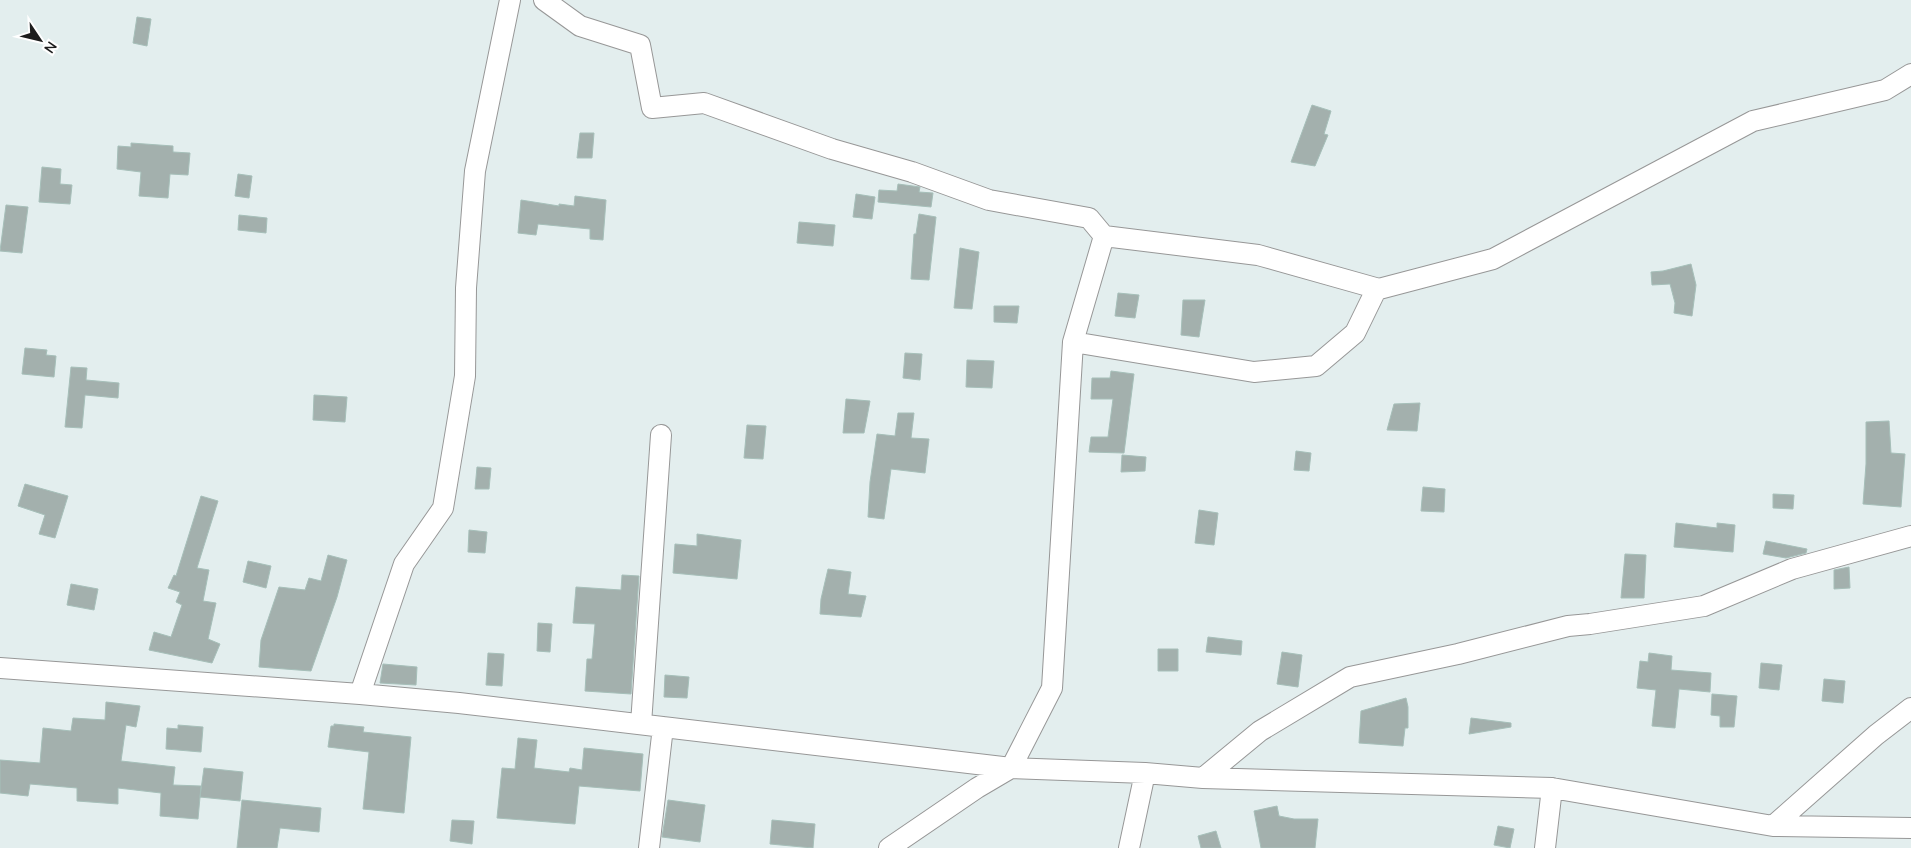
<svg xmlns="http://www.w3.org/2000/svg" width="1911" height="848" font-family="'Nunito Sans',sans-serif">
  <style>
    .building { fill: #a3b0ad; stroke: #a6bfb9 }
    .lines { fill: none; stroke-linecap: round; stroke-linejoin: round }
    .minor-casing { stroke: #979797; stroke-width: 22 }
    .minor { stroke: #fff; stroke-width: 20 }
  </style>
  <rect width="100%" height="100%" fill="#e3eeee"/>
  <path class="building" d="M 137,17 L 151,19 L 147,46 L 133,43 Z
    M 1312,105 L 1331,111 L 1324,134 L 1328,135 L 1315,166 L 1291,162 Z
    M 580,133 L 594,133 L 592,158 L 577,158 Z
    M 131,143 L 173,146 L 173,152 L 190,153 L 188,175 L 170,174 L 168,198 L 139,196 L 141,172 L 117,169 L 118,146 L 131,147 Z
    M 42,167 L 61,169 L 60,184 L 72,185 L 70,204 L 39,202 Z
    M 238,174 L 252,176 L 249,198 L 235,196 Z
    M 898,184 L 920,187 L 919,192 L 933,193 L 931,207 L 878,202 L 879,190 L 897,191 Z
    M 856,194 L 875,197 L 872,219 L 853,217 Z
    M 575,196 L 606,200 L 603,240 L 590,239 L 590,229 L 538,224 L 536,235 L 518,233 L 521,200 L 559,206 L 559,204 L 574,206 Z
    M 6,205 L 28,207 L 22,253 L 0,251 Z
    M 919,214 L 936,217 L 929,280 L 911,279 L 914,234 L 916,234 Z
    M 239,215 L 267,218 L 266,233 L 238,230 Z
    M 799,222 L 835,225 L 833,246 L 797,243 Z
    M 960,248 L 979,252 L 972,309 L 954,308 Z
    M 1691,264 L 1696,285 L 1692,316 L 1674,313 L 1675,303 L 1670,284 L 1652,285 L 1651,272 L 1663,271 Z
    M 1118,293 L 1139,295 L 1135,318 L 1115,316 Z
    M 1183,300 L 1205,300 L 1199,337 L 1181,335 Z
    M 994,306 L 1019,306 L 1017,323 L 994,322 Z
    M 25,348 L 47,350 L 46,355 L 56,356 L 54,377 L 22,374 Z
    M 905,353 L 922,354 L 920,380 L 903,378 Z
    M 967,360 L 994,361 L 992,388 L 966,387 Z
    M 71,367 L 87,368 L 86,380 L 119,383 L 118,398 L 85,395 L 82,428 L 65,427 Z
    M 1111,371 L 1134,374 L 1124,453 L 1089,452 L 1091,437 L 1108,437 L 1113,399 L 1091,399 L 1092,378 L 1110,378 Z
    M 314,395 L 347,397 L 345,422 L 313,420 Z
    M 846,399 L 870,401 L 864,433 L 843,433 Z
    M 1420,403 L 1417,431 L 1387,430 L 1394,404 Z
    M 898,413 L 914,413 L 911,438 L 929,439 L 925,473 L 891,469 L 884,519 L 868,517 L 870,482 L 877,434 L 895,436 Z
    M 1889,421 L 1891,453 L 1905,454 L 1901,507 L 1863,504 L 1866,464 L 1866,422 Z
    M 747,425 L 766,426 L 763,459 L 744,458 Z
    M 1296,451 L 1311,453 L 1309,471 L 1294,470 Z
    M 1122,455 L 1146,457 L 1145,471 L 1121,472 Z
    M 477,467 L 491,468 L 489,489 L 475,489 Z
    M 25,484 L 68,496 L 55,538 L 39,534 L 45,515 L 18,506 Z
    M 1423,487 L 1445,489 L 1444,512 L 1421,511 Z
    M 1773,494 L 1794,495 L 1793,509 L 1773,508 Z
    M 201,496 L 218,501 L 197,568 L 209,570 L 203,601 L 216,603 L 208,639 L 220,644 L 212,663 L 149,650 L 154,632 L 171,637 L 182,605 L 176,602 L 180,592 L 168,588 L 174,575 L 176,576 Z
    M 1199,510 L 1218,513 L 1214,545 L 1195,543 Z
    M 1676,523 L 1717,528 L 1717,523 L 1735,525 L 1733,552 L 1674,547 Z
    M 469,530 L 487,532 L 485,553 L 468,552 Z
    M 697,534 L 741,540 L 737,579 L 673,573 L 675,544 L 697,546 Z
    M 1766,541 L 1807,549 L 1806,553 L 1786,558 L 1763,554 Z
    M 1625,554 L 1646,555 L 1644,598 L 1621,598 Z
    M 328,555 L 347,560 L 337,597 L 311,671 L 259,667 L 261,640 L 279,587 L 305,590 L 309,578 L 321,581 Z
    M 248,561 L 271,566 L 266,588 L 243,582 Z
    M 1849,567 L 1850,588 L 1834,589 L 1834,570 Z
    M 828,569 L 851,572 L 848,594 L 866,596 L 861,617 L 820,614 L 821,599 Z
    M 622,575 L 639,576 L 631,694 L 585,691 L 587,659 L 592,659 L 595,624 L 573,623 L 576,587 L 621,590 Z
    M 71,584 L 98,589 L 94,610 L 67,605 Z
    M 538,623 L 552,624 L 550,652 L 537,651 Z
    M 1208,637 L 1242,641 L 1241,655 L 1206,652 Z
    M 1158,649 L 1178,649 L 1178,671 L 1158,671 Z
    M 1282,652 L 1302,655 L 1298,687 L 1277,684 Z
    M 488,653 L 504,654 L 502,686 L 486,685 Z
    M 1649,653 L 1672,656 L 1671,670 L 1711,673 L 1710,692 L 1679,689 L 1675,728 L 1652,726 L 1656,690 L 1637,688 L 1640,661 L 1648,662 Z
    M 1761,663 L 1782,665 L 1779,690 L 1759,688 Z
    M 383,664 L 417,667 L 416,685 L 380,683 Z
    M 665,675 L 689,677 L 687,698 L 664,697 Z
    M 1824,679 L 1845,681 L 1843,703 L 1822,701 Z
    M 1712,694 L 1737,696 L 1734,727 L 1720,727 L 1720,716 L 1711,715 Z
    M 1406,698 L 1408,707 L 1408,728 L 1405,728 L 1403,746 L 1359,743 L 1361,711 Z
    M 106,702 L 140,706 L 136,727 L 126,725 L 121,761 L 175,767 L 173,785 L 201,786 L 198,819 L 160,816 L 161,793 L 118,788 L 118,804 L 77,801 L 77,788 L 30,784 L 28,796 L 0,793 L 0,760 L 40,763 L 43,728 L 71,731 L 73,718 L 105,720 Z
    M 1471,718 L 1511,723 L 1511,727 L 1469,734 Z
    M 334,724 L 364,727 L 363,732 L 411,737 L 404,813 L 363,809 L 369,752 L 328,747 L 331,726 L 334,726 Z
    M 178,725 L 203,727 L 201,752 L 166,749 L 167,728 L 178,729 Z
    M 518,738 L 537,740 L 534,768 L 569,772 L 570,768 L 582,770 L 584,748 L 643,754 L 640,791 L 579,786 L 575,824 L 497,818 L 502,768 L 515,769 Z
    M 204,768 L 243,772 L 240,801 L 200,797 Z
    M 242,800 L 321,808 L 319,832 L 280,828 L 277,848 L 237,848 Z
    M 668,800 L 705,805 L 700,842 L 662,837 Z
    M 1277,806 L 1279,816 L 1294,819 L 1318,819 L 1315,848 L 1261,848 L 1254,811 Z
    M 452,820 L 474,821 L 472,844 L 450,841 Z
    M 772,820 L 815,824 L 813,848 L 770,844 Z
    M 1498,826 L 1514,829 L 1510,848 L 1494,845 Z
    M 1216,831 L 1221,848 L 1201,848 L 1198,836 Z"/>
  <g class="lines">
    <defs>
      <path id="minor" d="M 544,0 L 580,26 L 640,45 L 652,108 L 704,103 L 832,149 L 912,172 L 989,200 L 1089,218 L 1104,236
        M 1073,342 L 1254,372 L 1316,366 L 1355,333 L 1376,290
        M 0,668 L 360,694 L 459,703 L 1011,768 L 1052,688 L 1073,342 L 1104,236 L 1258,255 L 1379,289 L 1493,259 L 1753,121 L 1885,90 L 1911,74
        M 360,694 L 404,564 L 443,508 L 465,376 L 466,288 L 475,171 L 510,0
        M 641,724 L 661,435
        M 1203,778 L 1260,731 L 1350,677 L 1458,654 L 1568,626 L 1590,624 L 1704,606 L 1792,569 L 1911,536
        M 1773,826 L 1876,735 L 1911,708
        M 649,848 L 663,727
        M 889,848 L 977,788 L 1011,768 L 1145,773 L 1203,778 L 1552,788 L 1773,826 L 1911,828
        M 1129,848 L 1145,773
        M 1545,848 L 1552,788"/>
    </defs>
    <use href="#minor" class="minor-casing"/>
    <use href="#minor" class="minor"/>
  </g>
  <g transform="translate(40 40) rotate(125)" stroke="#ffffff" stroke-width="4" paint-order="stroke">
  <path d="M0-4L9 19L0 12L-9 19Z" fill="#1d1d1d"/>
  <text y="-8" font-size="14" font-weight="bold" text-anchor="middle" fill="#1d1d1d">N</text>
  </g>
</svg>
